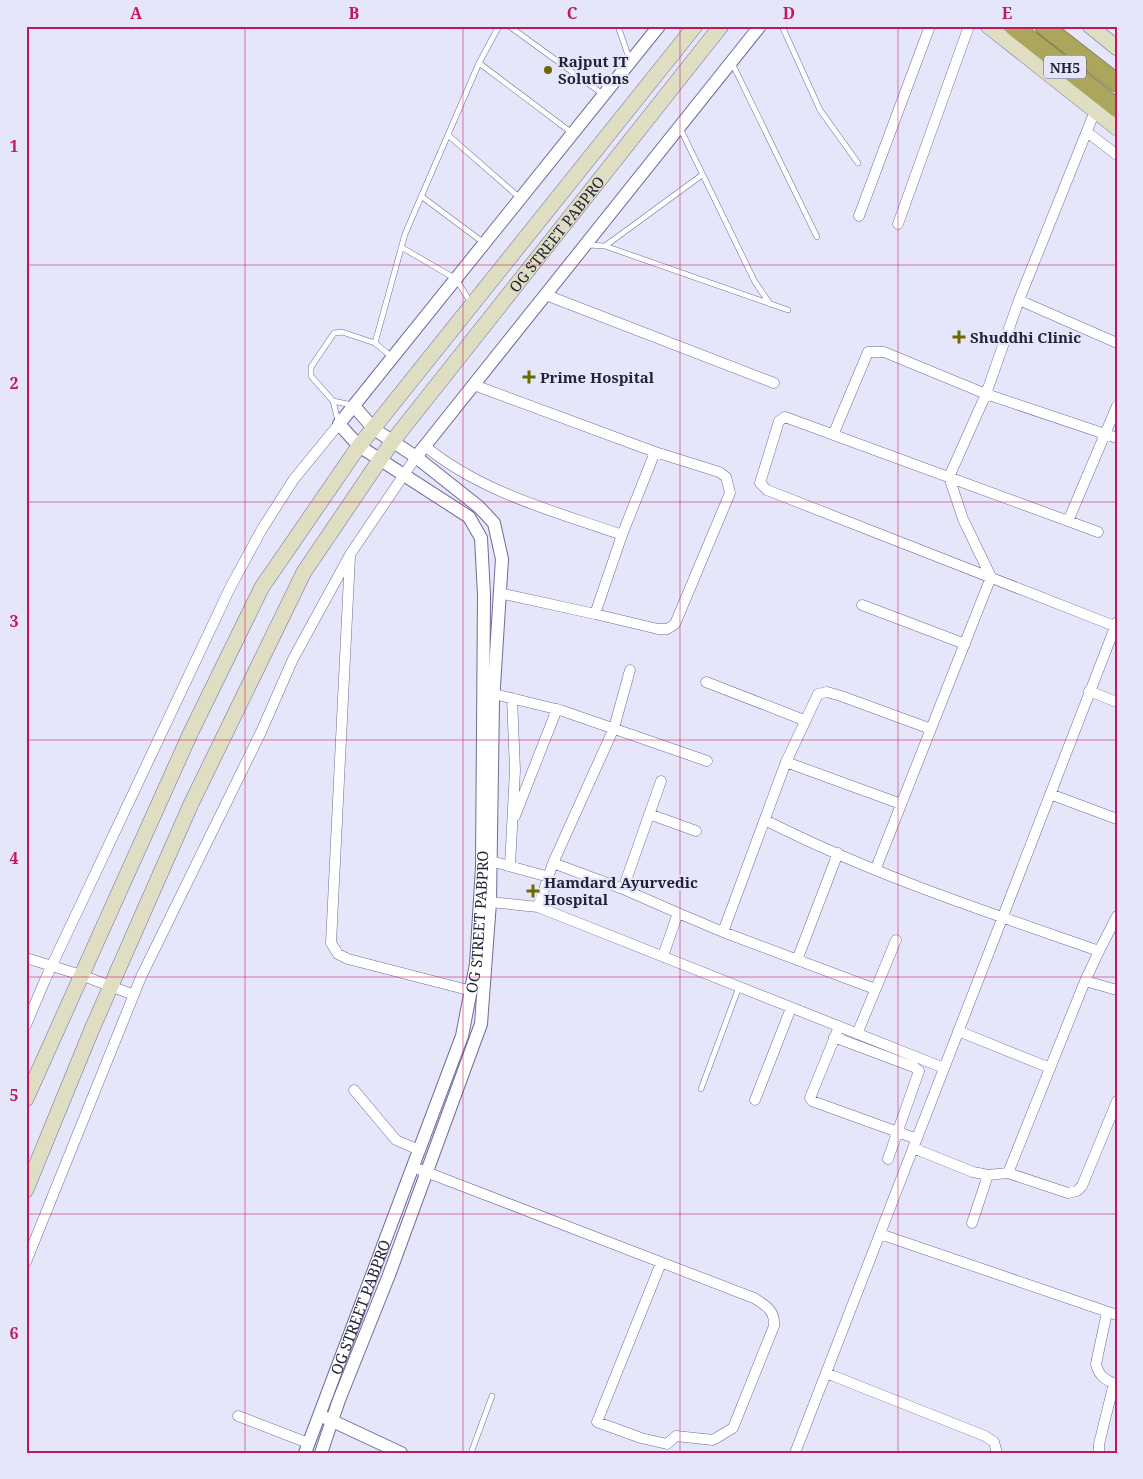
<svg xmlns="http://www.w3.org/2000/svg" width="1143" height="1479" font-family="'Noto Serif',serif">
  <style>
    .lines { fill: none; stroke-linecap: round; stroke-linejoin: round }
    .service-casing { stroke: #6e6c9b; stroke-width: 6 }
    .minor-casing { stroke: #6e6c9b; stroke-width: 11 }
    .tertiary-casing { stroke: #6e6c9b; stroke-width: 14 }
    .secondary-casing { stroke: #6e6c9b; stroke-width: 16 }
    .trunk-casing { stroke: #6d6933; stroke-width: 19 }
    .service { stroke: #fff; stroke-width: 5 }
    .minor { stroke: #fff; stroke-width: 10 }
    .tertiary { stroke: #fff; stroke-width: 12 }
    .secondary { stroke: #dfddc2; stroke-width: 15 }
    .trunk { stroke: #aaa65b; stroke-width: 18 }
    .grid { fill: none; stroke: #c2185b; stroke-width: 1; stroke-opacity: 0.55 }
    .poi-dot { fill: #6e6800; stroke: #e6e6fb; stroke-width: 2 }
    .labels { text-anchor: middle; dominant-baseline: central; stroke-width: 4.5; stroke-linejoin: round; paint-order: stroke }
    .shield { fill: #e6e6fb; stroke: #5e5d71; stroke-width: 1 }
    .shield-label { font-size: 14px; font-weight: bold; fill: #242236 }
    .poi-label { font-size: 15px; font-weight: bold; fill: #242236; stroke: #e6e6fb; text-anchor: start }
    .street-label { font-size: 15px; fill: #242236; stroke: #e6e6fb }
    .neatline { fill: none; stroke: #c2185b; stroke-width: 2 }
    .grid-label { font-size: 16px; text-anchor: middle; font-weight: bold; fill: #c2185b }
  </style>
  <rect width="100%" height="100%" fill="#e6e6fb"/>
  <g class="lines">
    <defs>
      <path id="service" d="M 509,26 L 604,95
        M 618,26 L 630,61
        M 782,26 L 820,110 L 858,163
        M 479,63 L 572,133
        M 732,63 L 817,237
        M 680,128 L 755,282 L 770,304
        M 448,135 L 520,198
        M 421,196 L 484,243
        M 588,245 L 605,246 L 702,175
        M 605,246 L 788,310
        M 401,247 L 456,279 L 471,303
        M 392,357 L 375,343 L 405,234 L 479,63 L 499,26
        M 333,401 L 352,405
        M 338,421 L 333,401 L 311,376 L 311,367 L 334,333 L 342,332 L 375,343
        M 701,1089 L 739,987
        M 471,1453 L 492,1396"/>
      <path id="minor" d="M 1095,111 L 1019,300 L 986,394 L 1117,438
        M 1087,132 L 1117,155
        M 859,216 L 930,26
        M 898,224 L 969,26
        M 546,295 L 774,383
        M 1019,300 L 1117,343
        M 474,385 L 655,452 L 719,472 L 726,477 L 730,493 L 675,624 L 667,629 L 658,629 L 595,614
        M 833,435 L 868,352 L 884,352 L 986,394 L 949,477 L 963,519 L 991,577 L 876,868
        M 425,446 C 482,493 554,511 622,535 L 595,614 L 499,593
        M 1068,521 L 1117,406
        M 1098,532 L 785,417 L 779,421 L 760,483 L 767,490 L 1117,627
        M 622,535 L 655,452
        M 350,556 L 331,943 L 338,954 L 348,959 L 472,991
        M 862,605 L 965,644
        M 706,682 L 804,720
        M 1089,691 L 1117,702
        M 486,692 L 560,710 L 707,761
        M 786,762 L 901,804
        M 1050,794 L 1117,819
        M 649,814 L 696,831
        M 515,816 L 557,709
        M 765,820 C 871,874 987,912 1099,951 L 1085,981 L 1117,990
        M 491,861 L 549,877
        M 553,863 L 614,728 L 630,670
        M 510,866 L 515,770 L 512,698
        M 623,889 L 661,781
        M 490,902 L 538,907 L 944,1068
        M 538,907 L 553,863 L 623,889 L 678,913
        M 1099,951 L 1117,916
        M 663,956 L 678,913 L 723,932
        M 26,958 L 81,975 L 134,995
        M 797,960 L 838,853
        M 875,989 L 723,932 L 786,762 L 818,694 L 827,692 L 841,696 L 931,729
        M 26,1025 L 45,980 L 230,588 L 262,529 L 294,479 L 339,424
        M 839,1027 L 810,1098 L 812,1101 L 917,1139
        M 958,1031 L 1050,1068
        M 857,1034 L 896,940
        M 834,1037 L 914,1067 L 919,1071 L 888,1159
        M 354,1090 L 396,1140 L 419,1150
        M 755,1100 L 791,1008
        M 913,1148 L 973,1172 L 988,1175 L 1008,1173 L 1068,1193 L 1077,1191 L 1082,1186 L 1117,1101
        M 413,1167 L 754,1298 C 767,1306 775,1311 774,1326 L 733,1428 L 713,1440 L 676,1436 L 667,1444 L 641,1438 L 597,1422 L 661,1263
        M 1008,1173 L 1085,981
        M 972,1223 L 988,1175
        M 880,1234 L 1117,1315
        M 26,1262 L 141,977 L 261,732 L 293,659 L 351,553 L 416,457
        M 1107,1312 L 1096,1364 C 1099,1377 1106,1380 1117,1385
        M 826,1373 L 985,1436 L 994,1442 L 997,1453
        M 238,1416 L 308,1443
        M 795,1453 L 1117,622
        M 1099,1453 L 1099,1444 L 1114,1383"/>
      <g id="tertiary">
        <path d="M 416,457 L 760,26"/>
        <path d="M 326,1418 L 401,1453"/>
        <path id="s1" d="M 305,1453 L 462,1036 L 476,964 L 482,867 L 484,595 L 481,538 L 469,517 L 359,446 L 339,424 L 659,26"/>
        <path d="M 321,1453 L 339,1400 L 389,1275 L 481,1024 L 490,902 L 493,702 L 502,559 L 494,523 L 479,507 L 416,457 L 374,429 L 354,406"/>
      </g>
      <g id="secondary">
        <path d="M 988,26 L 1117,128"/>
        <path d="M 1090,26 L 1117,48"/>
        <path d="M 26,1099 L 191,732 L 262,587 L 359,446 L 695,26"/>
        <path id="s2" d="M 26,1190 L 92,1029 L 191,804 L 304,572 L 392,442 L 721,26"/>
      </g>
      <path id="trunk" d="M 1013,26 L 1117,108
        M 1044,26 L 1117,83"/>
    </defs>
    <use href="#service" class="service-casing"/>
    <use href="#minor" class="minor-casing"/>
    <use href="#tertiary" class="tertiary-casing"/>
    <use href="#secondary" class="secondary-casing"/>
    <use href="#trunk" class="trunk-casing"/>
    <use href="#service" class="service"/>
    <use href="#minor" class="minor"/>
    <use href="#tertiary" class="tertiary"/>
    <use href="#secondary" class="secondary"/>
    <use href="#trunk" class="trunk"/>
  </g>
  <path class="grid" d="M 245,26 L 245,1453M 463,26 L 463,1453M 680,26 L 680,1453M 898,26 L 898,1453M 26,265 L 1117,265M 26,502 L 1117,502M 26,740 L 1117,740M 26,977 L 1117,977M 26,1214 L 1117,1214"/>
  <g class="poi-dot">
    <circle cx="548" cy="70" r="5"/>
    <path d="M956.5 329.5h5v5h5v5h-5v5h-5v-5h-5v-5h5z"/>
    <path d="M526.5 369.5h5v5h5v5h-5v5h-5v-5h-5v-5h5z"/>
    <path d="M530.5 883.5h5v5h5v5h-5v5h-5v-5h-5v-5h5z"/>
  </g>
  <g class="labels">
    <rect class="shield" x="1044" y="55.5" width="42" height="23" rx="4"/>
    <g class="shield-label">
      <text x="1065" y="67">NH5</text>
    </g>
    <g class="poi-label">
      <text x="558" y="61">Rajput IT<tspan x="558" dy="17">Solutions</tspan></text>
      <text x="970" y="337">Shuddhi Clinic</text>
      <text x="540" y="377">Prime Hospital</text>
      <text x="544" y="882">Hamdard Ayurvedic<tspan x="544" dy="17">Hospital</tspan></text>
    </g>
    <g class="street-label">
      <text stroke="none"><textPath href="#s2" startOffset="1100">OG STREET PABPRO</textPath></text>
      <text stroke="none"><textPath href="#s1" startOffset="561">OG STREET PABPRO</textPath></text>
      <text stroke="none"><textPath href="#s1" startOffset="156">OG STREET PABPRO</textPath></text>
    </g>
  </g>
  <rect width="1143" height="1479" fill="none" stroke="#e6e6fb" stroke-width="55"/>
  <rect x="28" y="28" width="1088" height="1424" class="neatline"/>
  <g class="grid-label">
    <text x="136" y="19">A</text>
    <text x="354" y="19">B</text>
    <text x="572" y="19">C</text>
    <text x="789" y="19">D</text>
    <text x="1007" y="19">E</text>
    <text x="14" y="152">1</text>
    <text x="14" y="389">2</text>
    <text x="14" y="627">3</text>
    <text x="14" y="864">4</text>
    <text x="14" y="1101">5</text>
    <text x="14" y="1339">6</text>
  </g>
</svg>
